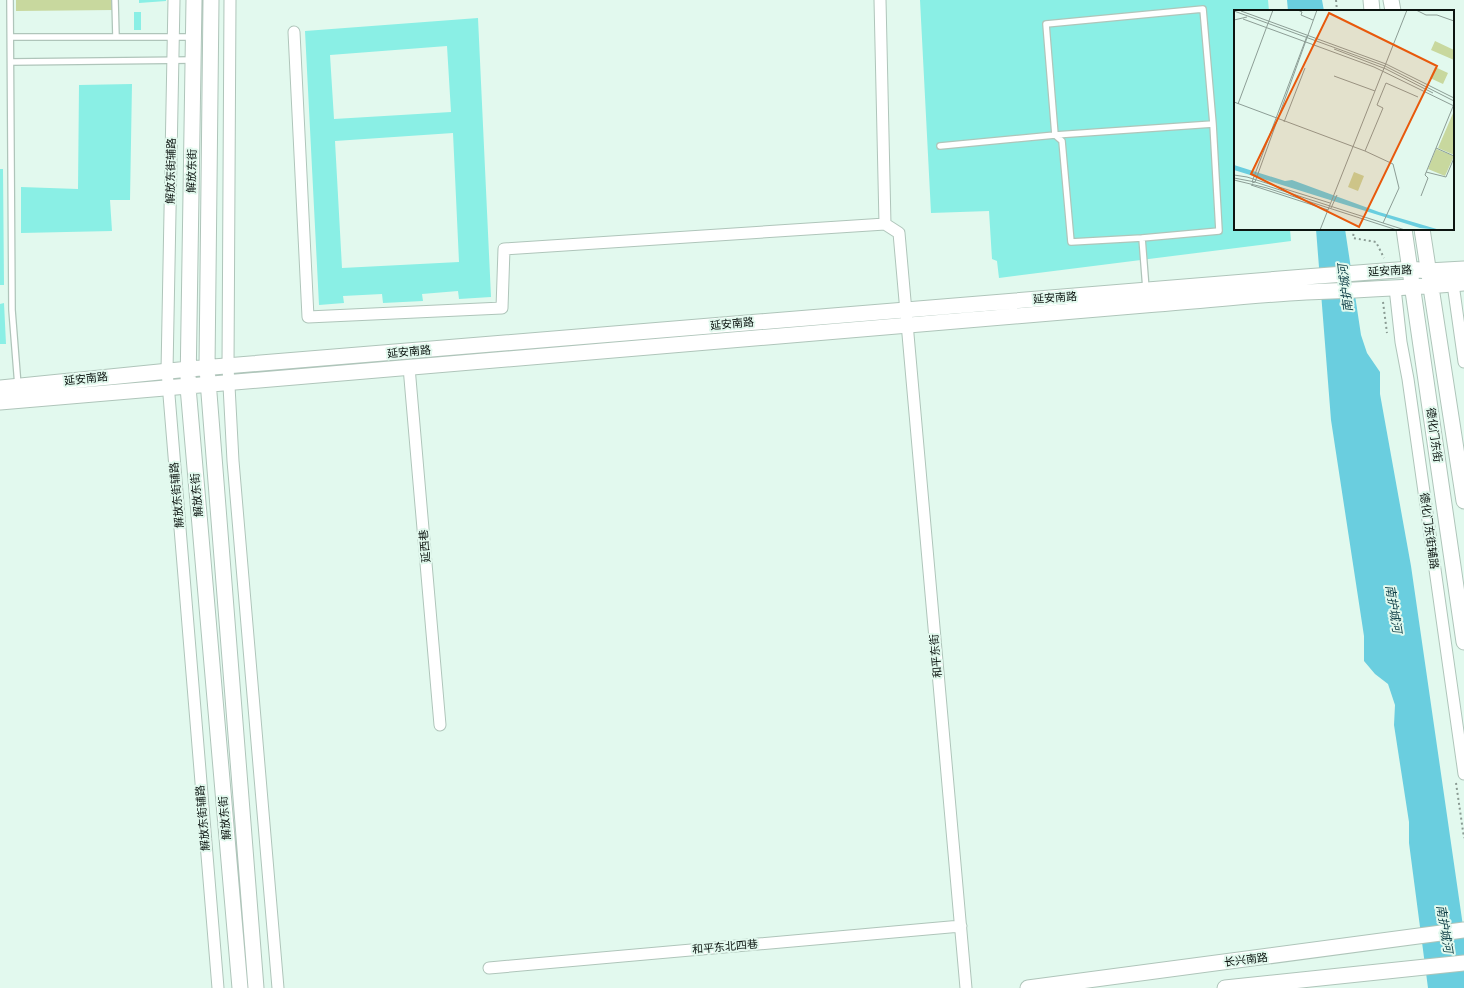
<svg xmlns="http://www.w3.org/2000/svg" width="1464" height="988" font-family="'Source Sans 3','Noto Sans SC',sans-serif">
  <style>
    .green { fill: #c8d89e }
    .water { fill: #6acedf }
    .building { fill: #8aefe5; fill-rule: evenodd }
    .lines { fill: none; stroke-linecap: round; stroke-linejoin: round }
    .service-casing { stroke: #afc5ba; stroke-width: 8 }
    .minor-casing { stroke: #afc5ba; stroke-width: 13 }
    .secondary-casing { stroke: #afc5ba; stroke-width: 17 }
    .path { stroke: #899a92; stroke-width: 2; stroke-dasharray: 2 3; stroke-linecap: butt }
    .service { stroke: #fff; stroke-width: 5.5 }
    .minor { stroke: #fff; stroke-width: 11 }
    .secondary { stroke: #fff; stroke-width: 15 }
    .labels { text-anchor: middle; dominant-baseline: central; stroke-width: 4; stroke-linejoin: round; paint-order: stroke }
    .street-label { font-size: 11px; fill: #0c1410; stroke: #e2f9ee }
    .water-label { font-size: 12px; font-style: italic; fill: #0f3e46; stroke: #e2f9ee }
    .inset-road { fill: none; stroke: #8c9d95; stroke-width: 1 }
    .view { fill: #e8590c; fill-opacity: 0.15; stroke: #e8590c; stroke-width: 2 }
    .inset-edge { fill: none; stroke: #0c1410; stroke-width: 2 }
  </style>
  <rect width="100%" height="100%" fill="#e2f9ee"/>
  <path class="green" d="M 16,0 L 113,0 L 114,10 L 16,11 Z"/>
  <path class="water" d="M 1287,0 L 1322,0 L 1324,11 L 1288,11 Z
    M 1316,229 L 1345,229 L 1361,335 L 1367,353 L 1380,372 L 1380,394 L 1411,566 L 1464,933 L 1464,988 L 1428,988 L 1409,843 L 1409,822 L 1394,725 L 1395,705 L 1388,684 L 1375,674 L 1364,661 L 1364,636 L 1331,420 Z"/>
  <path class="building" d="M 139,0 L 166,0 L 166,1 L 139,3 Z
    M 920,0 L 1268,0 L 1269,11 L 1235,11 L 1235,229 L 1290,229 L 1291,241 L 999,278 L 997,261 L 992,259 L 989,211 L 931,213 Z
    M 134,12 L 141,12 L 141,30 L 134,30 Z
    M 478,18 L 491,297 L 459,299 L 458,291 L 422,294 L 423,301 L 383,303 L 382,294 L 343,296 L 344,303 L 319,305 L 305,31 ZM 447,46 L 451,112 L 334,119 L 330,55 ZM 453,133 L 459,262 L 342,268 L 335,141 Z
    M 132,84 L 130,200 L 110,200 L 112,231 L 21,233 L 21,187 L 78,189 L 79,85 Z
    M 0,169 L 3,169 L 4,285 L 0,285 Z
    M 4,303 L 6,344 L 0,344 L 0,304 Z"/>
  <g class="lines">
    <defs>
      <path id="service" d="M 10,0 L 12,310 L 18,386
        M 115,0 L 116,37
        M 11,37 L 193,37
        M 11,62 L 193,60
        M 940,146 L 1055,135 L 1213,124
        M 1142,238 L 1071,242 L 1062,141 L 1055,135 L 1046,24 L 1203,9 L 1213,124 L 1219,231 L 1142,238 L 1146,289"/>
      <path id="minor" d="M 174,0 L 167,371 L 218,988
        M 230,0 L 228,367 L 233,461 L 278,988
        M 294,32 L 308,317 L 502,308 L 504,249 L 885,224 L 880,0
        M 885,224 L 899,233 L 966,988
        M 1453,284 L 1464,362
        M 1395,288 L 1401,342 L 1408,379 L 1464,774
        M 409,367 L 440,725
        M 489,968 L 961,926"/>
      <path id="secondary" d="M 194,0 L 188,387 L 240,988
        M 211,0 L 207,368 L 256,988
        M 1371,0 L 1372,11
        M 1391,0 L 1393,11
        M 1404,229 L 1464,642
        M 1422,229 L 1464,501
        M 0,388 L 189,369 L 1305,277 L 1410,269 L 1428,271 L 1464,269
        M 0,402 L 1145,305 C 1199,301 1252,295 1306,292 C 1359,290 1411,288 1464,283
        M 1028,988 L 1464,930
        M 1225,988 L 1464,963"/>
    </defs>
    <use href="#service" class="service-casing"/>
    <use href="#minor" class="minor-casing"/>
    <use href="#secondary" class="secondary-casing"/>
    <path class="path" d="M 1336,0 L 1337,11
      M 1354,229 L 1353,238 L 1376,242 L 1384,258
      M 1383,302 L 1387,333
      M 1456,783 L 1464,838"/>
    <use href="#service" class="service"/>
    <use href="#minor" class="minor"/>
    <use href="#secondary" class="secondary"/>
  </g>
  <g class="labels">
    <g class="street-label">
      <text transform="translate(171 171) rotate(-89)">解放东街辅路</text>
      <text transform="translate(192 171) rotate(-89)">解放东街</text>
      <text transform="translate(1390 271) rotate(-3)">延安南路</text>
      <text transform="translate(1055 298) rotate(-4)">延安南路</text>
      <text transform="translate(732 324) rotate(-5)">延安南路</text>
      <text transform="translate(409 352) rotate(-5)">延安南路</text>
      <text transform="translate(86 379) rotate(-6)">延安南路</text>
      <text transform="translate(1434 435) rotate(82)">德化门东街</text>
      <text transform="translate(177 495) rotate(-95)">解放东街辅路</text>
      <text transform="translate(197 495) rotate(-95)">解放东街</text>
      <text transform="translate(1429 531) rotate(82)">德化门东街辅路</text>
      <text transform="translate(425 546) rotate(-95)">延西巷</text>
      <text transform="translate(936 656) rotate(-95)">和平东街</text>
      <text transform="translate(203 818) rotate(-95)">解放东街辅路</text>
      <text transform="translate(225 818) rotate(-95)">解放东街</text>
      <text transform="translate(725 947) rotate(-5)">和平东北四巷</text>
      <text transform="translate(1246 960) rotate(-7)">长兴南路</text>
    </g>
    <g class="water-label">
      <text transform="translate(1346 288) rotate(-97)">南护城河</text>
      <text transform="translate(1393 609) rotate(81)">南护城河</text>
      <text transform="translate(1444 929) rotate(81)">南护城河</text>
    </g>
  </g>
  <g transform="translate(1234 10)">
    <rect width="220" height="220" fill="#e2f9ee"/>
    <path d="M 201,31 L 220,40 L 220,50 L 197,40 ZM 201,57 L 214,63 L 209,74 L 196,68 ZM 220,101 L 220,144 L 218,144 L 204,138 ZM 202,139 L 220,146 L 211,166 L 194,159 ZM 120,162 L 130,166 L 124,181 L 114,177 Z" fill="#c8d89e"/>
    <path d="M 0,155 L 51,171 L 58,170 L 145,202 L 206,220 L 186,218 L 0,160 Z" fill="#6acedf"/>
    <path class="inset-road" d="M 64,0 L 68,2 L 67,5 L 79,10M 182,0 L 192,5 L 203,5 L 220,11M 0,1 L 151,56 L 220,91M 7,1 L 152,54 L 220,88M 9,9 L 140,57 L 220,96M 0,10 L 13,7M 100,39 L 152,59 L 199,83M 100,66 L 141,81M 0,92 L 131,141M 4,94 L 39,0M 50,112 L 71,58M 202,138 L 220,146M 192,162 L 212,167 L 220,148M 0,165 L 13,167 L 96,193M 0,168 L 21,172 L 171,220M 0,170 L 33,178 L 163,220M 18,172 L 73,26M 18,173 L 21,172 L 83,0M 17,175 L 94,200M 187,186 L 194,168 L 191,165 L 220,94M 97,198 L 103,185M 149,213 L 165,178 L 159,154 L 131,141 L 149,98 L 143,95 L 152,73 L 184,87M 86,220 L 173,0"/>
    <path class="view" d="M 95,3 L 203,56 L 125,217 L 17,164 Z"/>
    <rect width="220" height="220" class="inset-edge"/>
  </g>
</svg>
